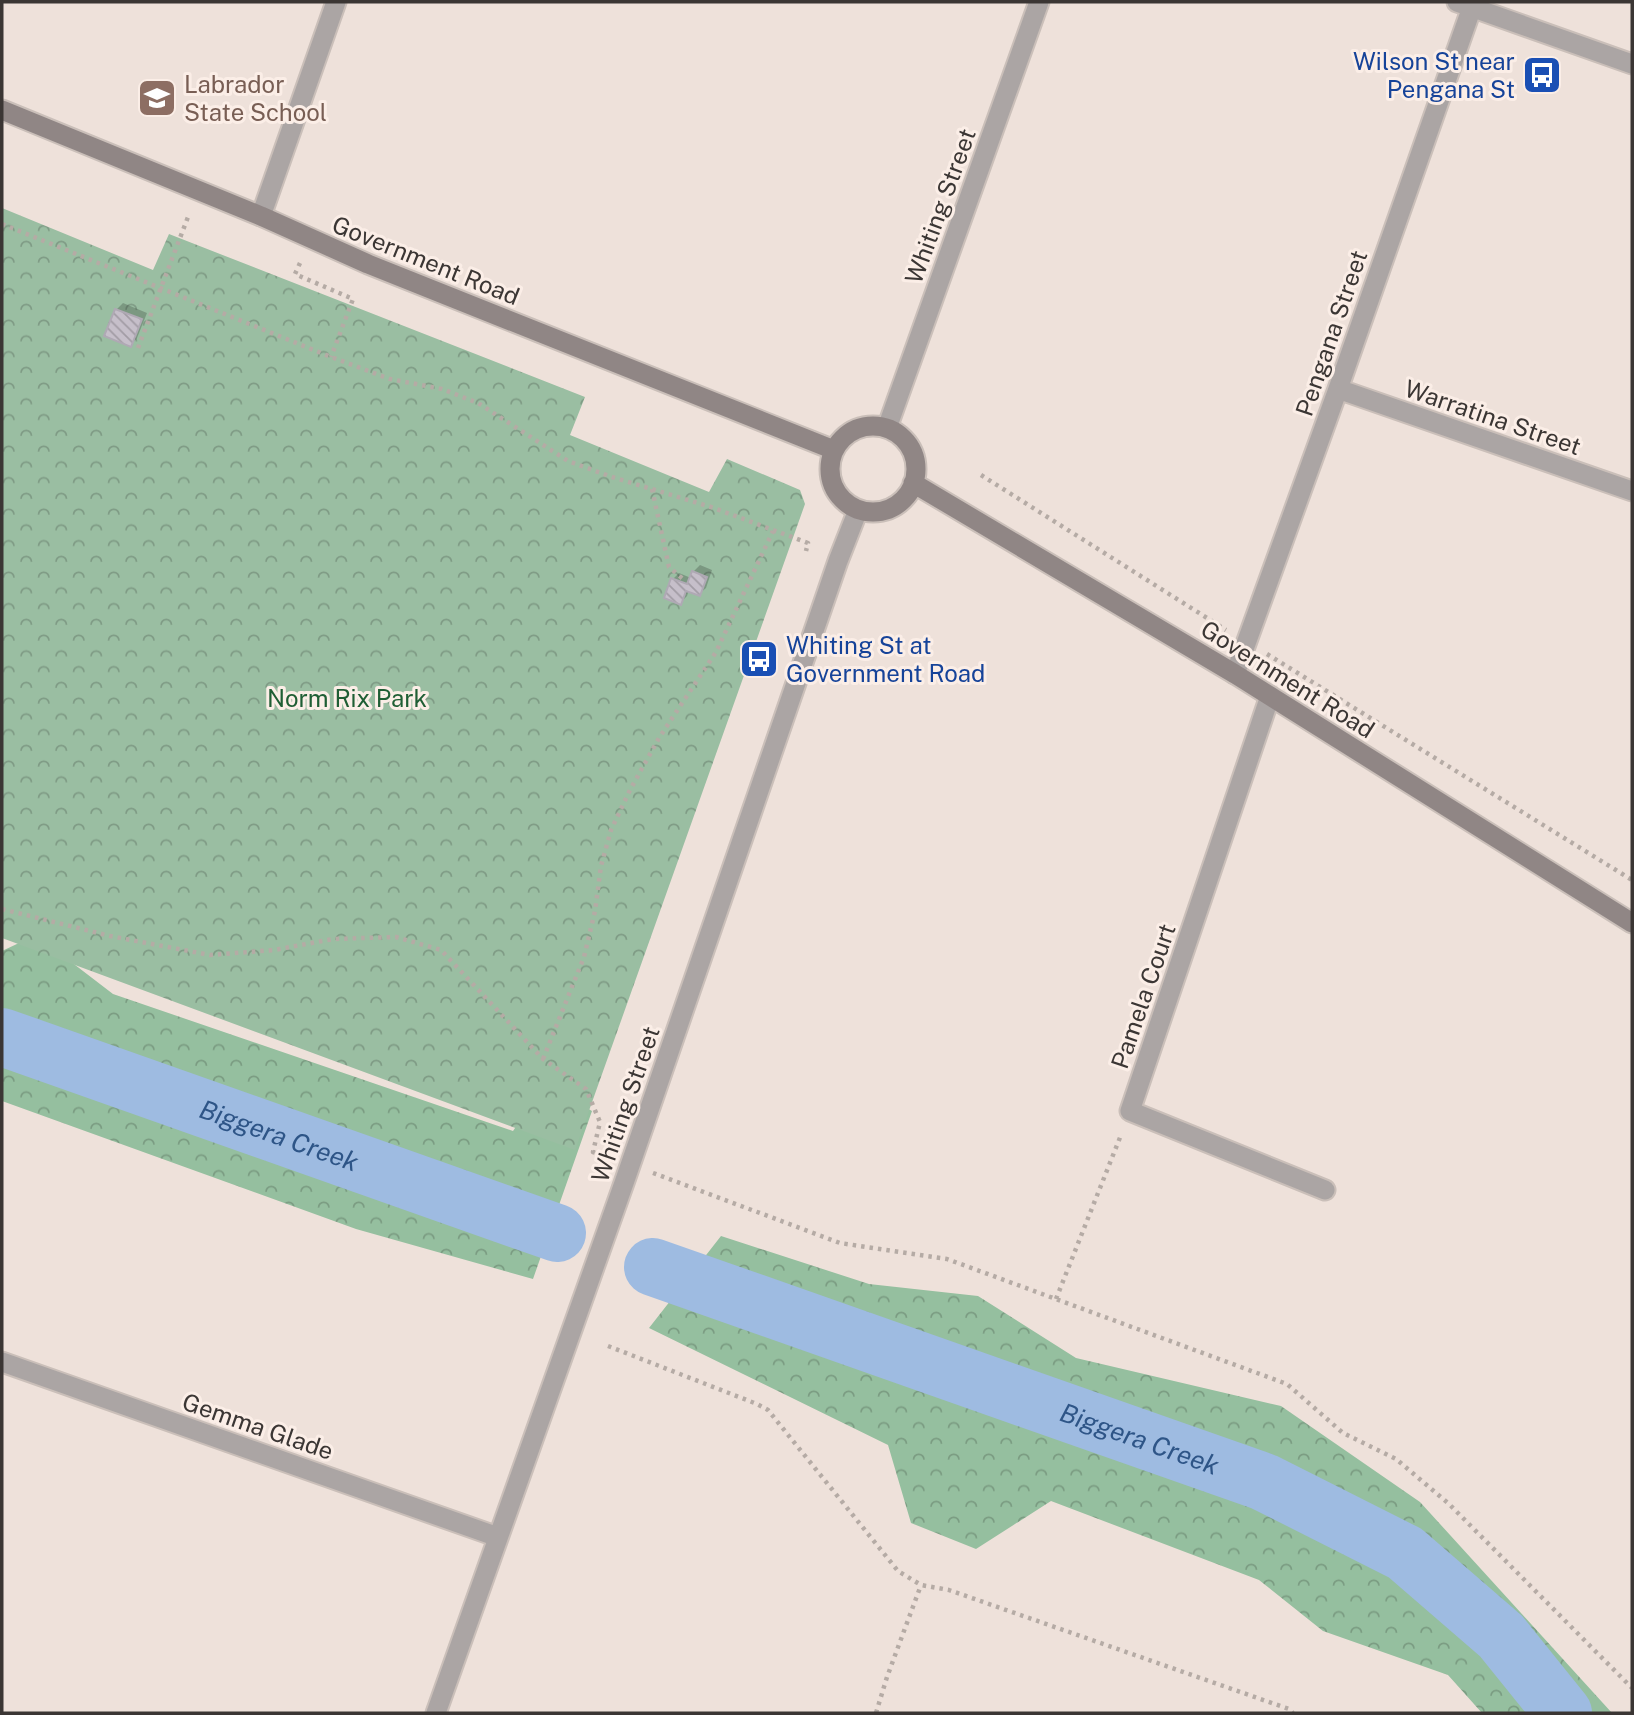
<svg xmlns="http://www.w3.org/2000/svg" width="1634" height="1715" font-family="'Public Sans',sans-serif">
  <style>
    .forest { fill: url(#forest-crowns) }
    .park { fill: url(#park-crowns) }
    .shadow { fill: #0003 }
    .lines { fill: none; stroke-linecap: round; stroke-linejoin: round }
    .river { stroke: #9ebbe1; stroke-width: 58 }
    .building { fill: url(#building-back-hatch); stroke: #afa9b4; stroke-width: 2 }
    .minor-casing { stroke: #cabfb9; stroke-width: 23 }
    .secondary-casing { stroke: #cabfb9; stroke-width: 23 }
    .path { stroke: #b5aba5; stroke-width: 4.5; stroke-dasharray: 3.5 5; stroke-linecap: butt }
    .minor { stroke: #aba5a4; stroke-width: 19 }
    .secondary { stroke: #908685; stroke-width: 19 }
    .labels { text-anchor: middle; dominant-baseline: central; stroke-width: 6; stroke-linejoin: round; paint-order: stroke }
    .transit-label { font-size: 24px; fill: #164399; stroke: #fbeee7; text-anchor: end }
    .education-label { font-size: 24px; fill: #785e54; stroke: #fbeee7; text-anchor: start }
    .street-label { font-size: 24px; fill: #3b3634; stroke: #fbeee7 }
    .park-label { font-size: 24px; fill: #1f5e34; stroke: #fbeee7 }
    .water-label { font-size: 26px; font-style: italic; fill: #2e5587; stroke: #fbeee7 }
  </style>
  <defs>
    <pattern id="forest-crowns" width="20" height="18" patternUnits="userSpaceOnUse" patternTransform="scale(1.75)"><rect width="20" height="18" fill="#95bf9f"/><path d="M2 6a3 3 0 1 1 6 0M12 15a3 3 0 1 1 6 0" fill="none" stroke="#7b9c82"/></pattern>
    <pattern id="park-crowns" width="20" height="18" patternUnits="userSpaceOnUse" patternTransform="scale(1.75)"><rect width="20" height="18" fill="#9abea2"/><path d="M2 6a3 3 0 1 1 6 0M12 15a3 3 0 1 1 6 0" fill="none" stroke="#7f9b85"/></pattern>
    <pattern id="building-back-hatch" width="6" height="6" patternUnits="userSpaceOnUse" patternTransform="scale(1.75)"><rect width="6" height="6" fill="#c6bfca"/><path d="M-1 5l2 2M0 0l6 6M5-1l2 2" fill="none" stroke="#a29ca5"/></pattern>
  </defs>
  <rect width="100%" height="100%" fill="#eee1da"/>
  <path class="forest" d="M 36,935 L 113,994 L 513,1131 L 545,1084 L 592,1111 L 533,1279 L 356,1229 L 2,1101 L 2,951 Z
    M 721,1236 L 869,1284 L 978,1296 L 1076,1358 L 1281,1406 L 1420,1502 L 1612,1713 L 1482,1713 L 1448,1675 L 1323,1631 L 1259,1580 L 1051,1501 L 976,1549 L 911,1523 L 888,1445 L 649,1328 Z"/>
  <path class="park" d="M 2,208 L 153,270 L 169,234 L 585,397 L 570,435 L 709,492 L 727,459 L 800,490 L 805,504 L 575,1150 L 2,938 Z"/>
  <path class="shadow" d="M 123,303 L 147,313 L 137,338 L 130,345 L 116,310 Z
    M 700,565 L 712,570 L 706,588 L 699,594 L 689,590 L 687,596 L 680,603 L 673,579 L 679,573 L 691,578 L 693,572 Z"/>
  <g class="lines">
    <g class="river">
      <path id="s1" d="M 2,1037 L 557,1233"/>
      <path id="s2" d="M 653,1267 L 1264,1482 L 1405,1553 L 1501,1636 L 1563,1713"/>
    </g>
  </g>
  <path class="building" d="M 115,309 L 142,319 L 131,347 L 104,336 Z
    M 692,571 L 707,577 L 700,596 L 686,591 L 681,605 L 664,598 L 671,578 L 687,584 Z"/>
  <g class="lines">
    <defs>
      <path id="minor" d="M 1457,2 L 1632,64
        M 261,216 L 336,2
        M 1338,389 L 1632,491
        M 887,428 L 1039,2
        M 1235,674 L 1338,389 L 1472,7
        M 1270,696 L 1130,1111 L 1325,1190
        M 2,1362 L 498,1537
        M 436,1713 L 624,1183 L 838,561 L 858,510"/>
      <path id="secondary" d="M 2,110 L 261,216 L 368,264 L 834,450
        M830 469a43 43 0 1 1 86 0a43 43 0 1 1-86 0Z
        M 913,483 L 1235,674 L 1632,923"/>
    </defs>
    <use href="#minor" class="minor-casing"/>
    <use href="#secondary" class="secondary-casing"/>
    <path class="path" d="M 2,224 L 331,357 L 390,379 L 442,389 L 478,403 L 568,461 L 612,477 L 711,507 L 808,543 L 806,551
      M 300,263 L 295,274 L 353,299 L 331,357
      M 138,348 L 188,217
      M 981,475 L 1226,630
      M 652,489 L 669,567 L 683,579
      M 1267,654 L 1632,880
      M 2,909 L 110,936 L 210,955 L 274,950 L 333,939 L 396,937 L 441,950 L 543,1059 L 586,1089 L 600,1122 L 593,1152 L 608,1157
      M 543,1059 L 584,957 L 595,911 L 601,866 L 611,830 L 630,790 L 659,738 L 716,652 L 773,531
      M 653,1173 L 840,1243 L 947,1259 L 1287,1384 L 1343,1433 L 1396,1459 L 1449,1504 L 1632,1688
      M 1056,1299 L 1121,1135
      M 608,1346 L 757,1404 L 768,1410 L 898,1571 L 921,1585 L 949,1590 L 1289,1709 L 1293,1713
      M 876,1713 L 887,1677 L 921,1585"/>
    <use href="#minor" class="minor"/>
    <use href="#secondary" class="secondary"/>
  </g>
  <defs>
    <symbol id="bus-square" viewBox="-11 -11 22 22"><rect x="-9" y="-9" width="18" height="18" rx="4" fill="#1a4fb4" stroke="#fbeee7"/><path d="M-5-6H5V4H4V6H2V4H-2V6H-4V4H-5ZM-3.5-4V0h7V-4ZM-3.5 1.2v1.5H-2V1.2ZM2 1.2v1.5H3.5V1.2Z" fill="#fff"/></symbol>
    <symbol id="school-square" viewBox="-11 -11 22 22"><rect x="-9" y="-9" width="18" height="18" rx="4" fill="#8d6e63" stroke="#fbeee7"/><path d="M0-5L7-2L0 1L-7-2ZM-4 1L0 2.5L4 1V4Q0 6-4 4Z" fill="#fff"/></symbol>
  </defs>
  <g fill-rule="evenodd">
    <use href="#bus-square" x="1520" y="53" width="44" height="44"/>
    <use href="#school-square" x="135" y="76" width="44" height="44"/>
    <use href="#bus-square" x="737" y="637" width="44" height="44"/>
  </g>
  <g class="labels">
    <g class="transit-label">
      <text x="1515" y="61">Wilson St near<tspan x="1515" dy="28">Pengana St</tspan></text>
      <text x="786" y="645" text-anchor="start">Whiting St at<tspan x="786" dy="28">Government Road</tspan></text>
    </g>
    <g class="education-label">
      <text x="184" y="84">Labrador<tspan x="184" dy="28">State School</tspan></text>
    </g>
    <g class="street-label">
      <text transform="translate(940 206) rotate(-70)">Whiting Street</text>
      <text transform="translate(426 260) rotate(22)">Government Road</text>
      <text transform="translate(1331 333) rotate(-71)">Pengana Street</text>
      <text transform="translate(1493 417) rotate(19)">Warratina Street</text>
      <text transform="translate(1288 679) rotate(32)">Government Road</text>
      <text transform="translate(1143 996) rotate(-71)">Pamela Court</text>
      <text transform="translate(625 1104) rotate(-71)">Whiting Street</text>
      <text transform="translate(258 1426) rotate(19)">Gemma Glade</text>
    </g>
    <g class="park-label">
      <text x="347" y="698">Norm Rix Park</text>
    </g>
    <g class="water-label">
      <text stroke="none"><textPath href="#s1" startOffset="294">Biggera Creek</textPath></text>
      <text stroke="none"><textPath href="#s2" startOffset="516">Biggera Creek</textPath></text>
    </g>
  </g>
  <rect width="1634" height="1715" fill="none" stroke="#3b3634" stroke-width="7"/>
</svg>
